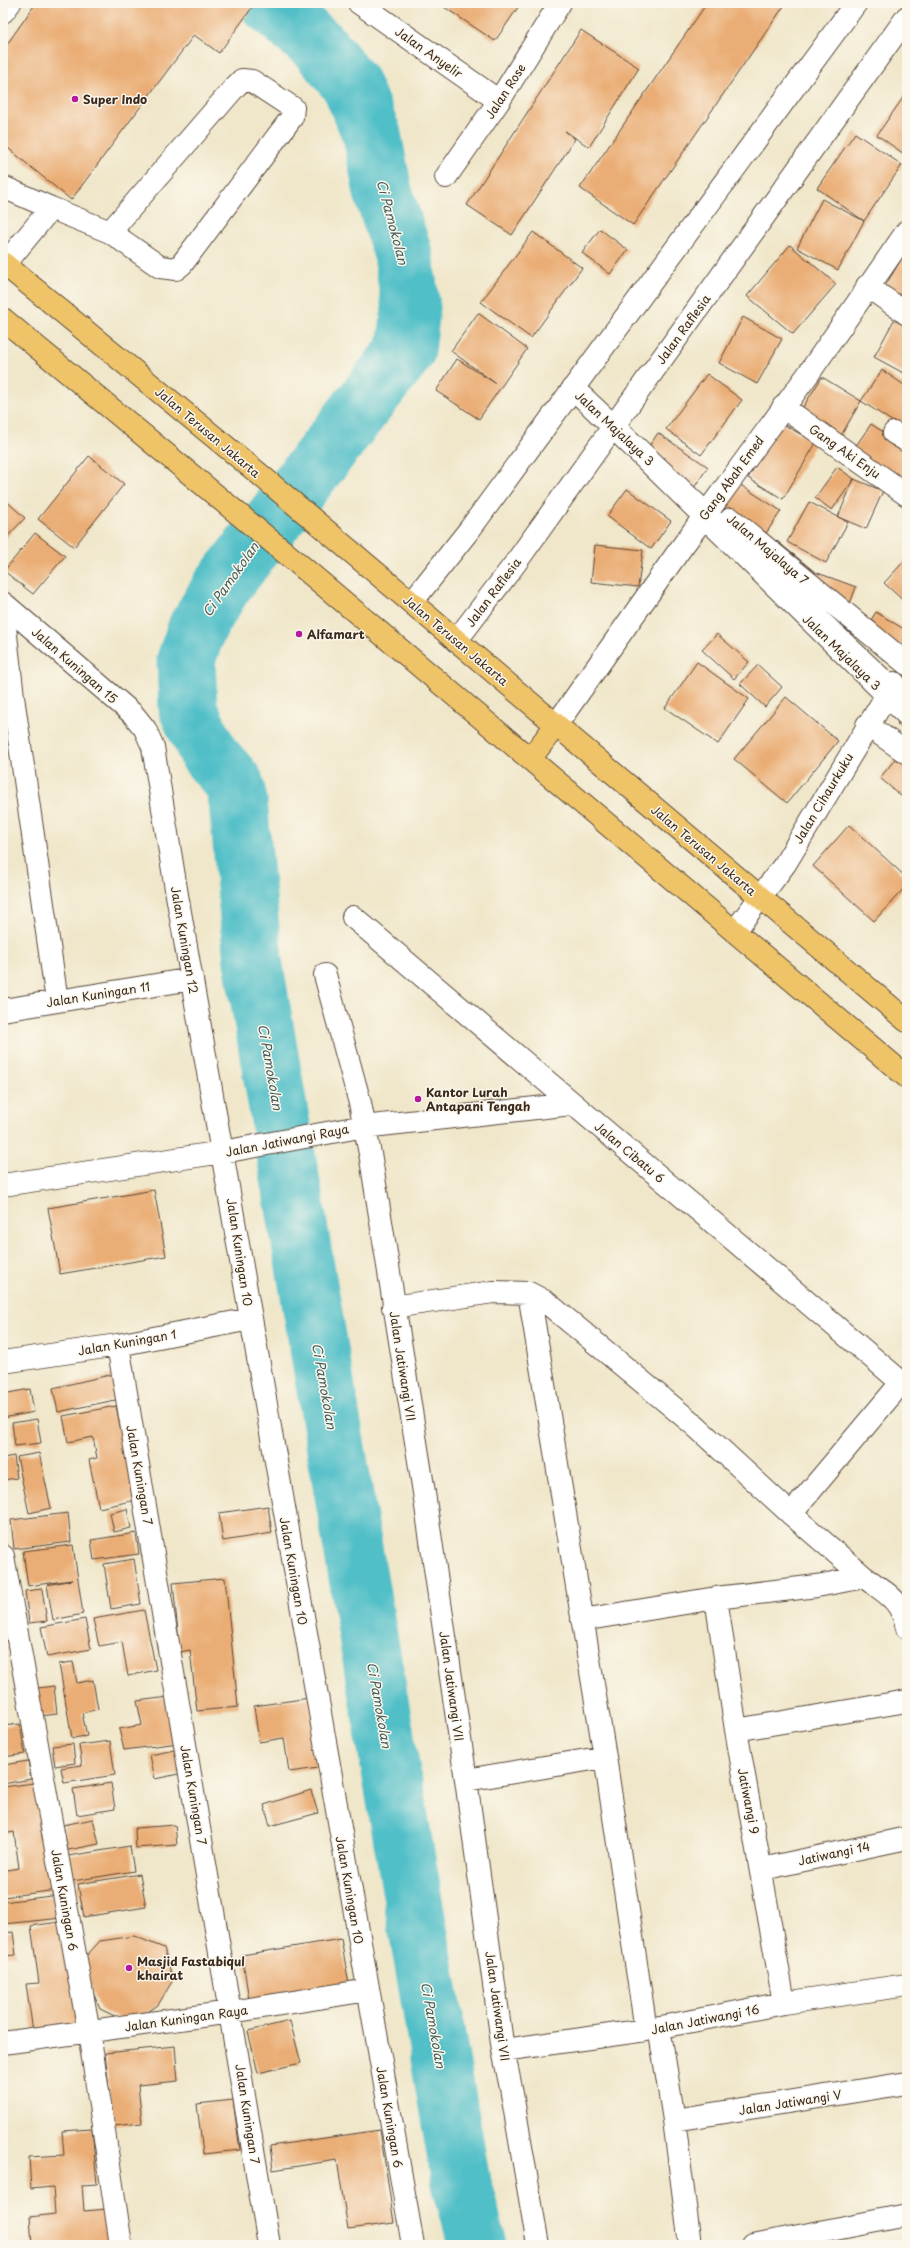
<svg xmlns="http://www.w3.org/2000/svg" width="910" height="2248" font-family="'Playpen Sans',sans-serif">
  <style>
    .lines { fill: none; stroke-linecap: round; stroke-linejoin: round }
    .river { stroke: #51bfc8; stroke-width: 59 }
    .building { fill: #eaad74 }
    .minor-casing { stroke: #564638; stroke-width: 24 }
    .major-casing { stroke: #564638; stroke-width: 24 }
    .minor { stroke: #fff; stroke-width: 22 }
    .major { stroke: #efc469; stroke-width: 22 }
    .poi-dot { fill: #b5179e; stroke: #fbf7ec; stroke-width: 1.5 }
    .labels { text-anchor: middle; dominant-baseline: central; stroke-width: 3; stroke-linejoin: round; paint-order: stroke }
    .street-label { font-size: 12px; fill: #3b2a1e; stroke: #fbf7ec }
    .poi-label { font-size: 12px; font-weight: bold; fill: #3b2a1e; stroke: #fbf7ec; text-anchor: start }
    .water-label { font-size: 13px; font-style: italic; fill: #435e5a; stroke: #fbf7ec }
  </style>
  <rect width="100%" height="100%" fill="#fbf7ec"/>
  <filter id="ink" filterUnits="userSpaceOnUse"><feTurbulence type="fractalNoise" baseFrequency=".025" numOctaves="2"/><feDisplacementMap in="SourceGraphic" scale="8" xChannelSelector="R" yChannelSelector="G"/><feConvolveMatrix kernelMatrix="1 2 1 2 8 2 1 2 1" color-interpolation-filters="sRGB"/></filter>
  <filter id="wash" filterUnits="userSpaceOnUse"><feTurbulence type="fractalNoise" baseFrequency=".012" numOctaves="4" result="noise"/><feDisplacementMap in="SourceGraphic" scale="16" xChannelSelector="R" yChannelSelector="G"/><feGaussianBlur stdDeviation="0.9" result="paint"/><feColorMatrix in="noise" values="0 0 0 0 0 0 0 0 0 0 0 0 0 0 0 0 0 1.4 0 .05"/><feComposite in="paint" operator="in"/></filter>
  <g filter="url(#wash)">
    <rect width="100%" height="100%" fill="#f0e7ca"/>
    <g class="lines">
      <path class="river" d="M 268,3 L 319,46 L 351,85 L 372,135 L 383,192 L 403,254 L 411,308 L 406,350 L 222,586 L 197,628 L 186,660 L 188,709 L 209,754 L 234,783 L 238,801 L 253,961 L 461,2182 L 478,2245"/>
    </g>
    <g id="blocks">
      <path class="building" d="M 36,3 L 251,3 L 254,5 L 219,53 L 194,35 L 71,200 L 3,144 L 3,50 Z
        M 438,3 L 521,3 L 495,41 Z
        M 707,3 L 786,3 L 633,225 L 580,188 Z
        M 581,30 L 639,68 L 589,147 L 565,131 L 575,139 L 512,235 L 467,205 Z
        M 907,92 L 907,156 L 877,135 Z
        M 855,133 L 902,165 L 864,221 L 838,270 L 797,248 L 822,199 L 864,221 L 817,188 Z
        M 600,229 L 628,250 L 610,274 L 582,253 Z
        M 533,232 L 582,268 L 531,338 L 481,302 Z
        M 790,245 L 836,284 L 793,334 L 747,296 Z
        M 907,250 L 907,300 L 885,286 Z
        M 478,313 L 527,349 L 479,419 L 436,391 L 457,359 L 495,383 L 451,351 Z
        M 743,317 L 782,339 L 757,384 L 719,363 Z
        M 894,320 L 907,327 L 907,375 L 874,357 Z
        M 882,370 L 907,387 L 907,431 L 861,401 Z
        M 707,374 L 742,400 L 701,455 L 666,429 Z
        M 822,377 L 861,401 L 839,439 L 798,415 Z
        M 781,423 L 816,443 L 783,499 L 748,478 Z
        M 871,424 L 907,447 L 907,488 L 853,450 Z
        M 658,433 L 708,467 L 691,492 L 641,458 Z
        M 89,456 L 124,484 L 74,547 L 38,519 Z
        M 837,467 L 854,479 L 832,510 L 815,498 Z
        M 854,479 L 883,491 L 866,529 L 838,517 Z
        M 739,484 L 781,511 L 762,539 L 720,512 Z
        M 627,489 L 671,521 L 651,549 L 607,516 Z
        M 3,498 L 25,518 L 3,541 Z
        M 809,502 L 848,522 L 826,563 L 787,542 Z
        M 35,533 L 65,556 L 33,594 L 4,571 Z
        M 777,541 L 815,572 L 856,587 L 846,615 L 805,600 L 815,572 L 793,598 L 756,568 Z
        M 595,545 L 643,550 L 638,587 L 591,582 Z
        M 907,558 L 907,604 L 884,583 Z
        M 876,612 L 907,631 L 907,635 L 892,659 L 859,639 Z
        M 717,634 L 749,662 L 734,679 L 702,650 Z
        M 697,662 L 749,699 L 718,744 L 665,708 Z
        M 758,665 L 782,687 L 765,707 L 740,684 Z
        M 786,697 L 838,741 L 787,803 L 734,759 Z
        M 907,707 L 907,730 L 897,724 Z
        M 3,721 L 6,732 L 3,732 Z
        M 900,753 L 907,759 L 907,801 L 880,778 Z
        M 849,825 L 907,878 L 907,885 L 874,921 L 813,866 Z
        M 154,1190 L 166,1256 L 60,1274 L 48,1208 Z
        M 114,1374 L 120,1399 L 58,1412 L 53,1388 Z
        M 30,1389 L 34,1412 L 3,1418 L 3,1394 Z
        M 116,1406 L 136,1500 L 99,1508 L 89,1460 L 97,1458 L 93,1437 L 68,1442 L 63,1416 Z
        M 37,1419 L 41,1443 L 15,1446 L 12,1423 Z
        M 39,1453 L 51,1508 L 29,1513 L 17,1457 Z
        M 14,1456 L 17,1478 L 3,1480 L 3,1458 Z
        M 268,1506 L 272,1533 L 223,1541 L 219,1513 Z
        M 127,1509 L 131,1528 L 114,1532 L 110,1513 Z
        M 68,1513 L 71,1542 L 14,1549 L 11,1520 Z
        M 136,1533 L 139,1554 L 94,1560 L 91,1540 Z
        M 73,1545 L 83,1614 L 53,1620 L 47,1585 L 72,1580 L 28,1586 L 23,1551 Z
        M 134,1559 L 141,1604 L 111,1609 L 104,1564 Z
        M 225,1578 L 238,1707 L 197,1711 L 190,1650 L 180,1652 L 173,1583 Z
        M 42,1589 L 47,1621 L 29,1623 L 25,1591 Z
        M 144,1610 L 156,1670 L 128,1676 L 122,1642 L 99,1646 L 93,1619 Z
        M 85,1619 L 91,1649 L 47,1657 L 41,1627 Z
        M 73,1662 L 77,1683 L 93,1680 L 98,1709 L 82,1713 L 87,1736 L 72,1738 L 59,1664 Z
        M 54,1686 L 57,1714 L 41,1716 L 38,1688 Z
        M 169,1697 L 179,1743 L 124,1750 L 119,1729 L 142,1725 L 137,1701 Z
        M 316,1697 L 326,1767 L 289,1772 L 284,1738 L 259,1742 L 254,1706 Z
        M 20,1724 L 25,1754 L 3,1757 L 3,1726 Z
        M 110,1741 L 115,1775 L 64,1783 L 61,1768 L 82,1765 L 79,1745 Z
        M 73,1744 L 75,1763 L 55,1766 L 52,1746 Z
        M 184,1748 L 188,1772 L 155,1779 L 150,1755 Z
        M 28,1761 L 31,1779 L 3,1784 L 3,1765 Z
        M 42,1782 L 57,1890 L 3,1897 L 3,1871 L 19,1868 L 14,1832 L 3,1834 L 3,1787 Z
        M 111,1783 L 115,1809 L 77,1815 L 73,1789 Z
        M 311,1790 L 318,1813 L 270,1826 L 264,1805 Z
        M 93,1819 L 99,1844 L 68,1850 L 63,1825 Z
        M 175,1825 L 177,1845 L 136,1848 L 135,1828 Z
        M 130,1846 L 134,1871 L 73,1881 L 68,1856 Z
        M 140,1874 L 146,1907 L 84,1917 L 78,1884 Z
        M 59,1895 L 62,1918 L 3,1924 L 3,1902 Z
        M 66,1921 L 81,2032 L 34,2038 L 26,1984 L 39,1983 L 31,1926 Z
        M 13,1932 L 16,1955 L 3,1956 L 3,1933 Z
        M 134,1936 L 164,1948 L 173,1980 L 158,2005 L 139,2018 L 121,2019 L 100,2009 L 89,1983 L 86,1956 L 100,1941 Z
        M 341,1939 L 350,1990 L 250,2006 L 242,1955 Z
        M 290,2021 L 301,2063 L 258,2073 L 248,2031 Z
        M 175,2046 L 178,2081 L 138,2085 L 142,2123 L 113,2126 L 105,2053 Z
        M 233,2100 L 240,2150 L 203,2154 L 197,2104 Z
        M 92,2129 L 97,2184 L 82,2185 L 84,2211 L 108,2209 L 110,2241 L 32,2245 L 30,2217 L 55,2214 L 53,2187 L 31,2189 L 29,2157 L 64,2155 L 62,2131 Z
        M 380,2130 L 394,2223 L 348,2229 L 337,2160 L 273,2170 L 270,2146 Z"/>
    </g>
  </g>
  <g filter="url(#ink)">
    <use href="#blocks" fill-opacity="0" stroke="#564638" stroke-width="1"/>
    <g class="lines">
      <defs>
        <path id="minor" d="M 359,3 L 499,101
          M 3,12 L 10,3
          M 446,177 L 499,101 L 560,3
          M 3,187 L 51,208
          M 5,264 L 51,208 L 110,232 L 160,267 L 176,269 L 182,264 L 292,117 L 293,108 L 252,81 L 242,80 L 235,87 L 110,232
          M 867,286 L 907,314
          M 783,407 L 907,495
          M 894,433 L 907,441
          M 731,519 L 907,664
          M 412,602 L 470,529 L 856,3
          M 3,603 L 133,714 L 145,729 L 153,747 L 177,895 L 413,2245
          M 3,609 L 13,697 L 57,1001
          M 456,641 L 514,565 L 907,17
          M 907,703 L 573,388 L 907,715
          M 556,725 L 676,555 L 809,373 L 907,231
          M 867,725 L 907,753
          M 353,917 L 907,1387
          M 735,931 L 785,864 L 894,683
          M 325,975 L 360,1103 L 371,1159 L 423,1486 L 466,1780 L 503,2050 L 511,2088 L 538,2245
          M 3,1010 L 192,979
          M 3,1185 L 223,1152 L 354,1128 L 572,1104
          M 529,1293 L 605,1757 L 646,2030
          M 393,1307 L 493,1292 L 529,1293 L 546,1302 L 692,1423 L 791,1514 L 864,1577 L 817,1586 L 716,1598 L 582,1620
          M 118,1345 L 269,2245
          M 3,1362 L 118,1345 L 250,1319
          M 791,1514 L 901,1383
          M 3,1556 L 89,2032 L 121,2245
          M 864,1577 C 887,1594 901,1599 907,1628
          M 716,1598 L 736,1730 L 784,2003
          M 736,1730 L 907,1701
          M 466,1780 L 605,1757
          M 762,1869 L 907,1838
          M 659,2027 L 674,2120 L 690,2245
          M 3,2043 L 231,2012 L 368,1990
          M 503,2050 L 646,2030 L 784,2003 L 907,1985
          M 674,2120 L 907,2083
          M 753,2245 L 907,2215"/>
        <path id="major" d="M 3,263 L 258,473 L 907,1021
          M 3,319 L 294,560 L 907,1077
          M 530,759 L 556,725"/>
      </defs>
      <use href="#minor" class="minor-casing"/>
      <use href="#major" class="major-casing"/>
      <use href="#minor" class="minor"/>
      <use href="#major" class="major"/>
    </g>
  </g>
  <g class="poi-dot">
    <circle cx="75" cy="99" r="4"/>
    <circle cx="299" cy="634" r="4"/>
    <circle cx="418" cy="1099" r="4"/>
    <circle cx="129" cy="1968" r="4"/>
  </g>
  <g class="labels">
    <g class="street-label">
      <text transform="translate(429 52) rotate(35)">Jalan Anyelir</text>
      <text transform="translate(505 91) rotate(-57)">Jalan Rose</text>
      <text transform="translate(683 329) rotate(-54)">Jalan Raflesia</text>
      <text transform="translate(615 428) rotate(43)">Jalan Majalaya 3</text>
      <text transform="translate(208 432) rotate(40)">Jalan Terusan Jakarta</text>
      <text transform="translate(845 451) rotate(35)">Gang Aki Enju</text>
      <text transform="translate(731 478) rotate(-54)">Gang Abah Emed</text>
      <text transform="translate(768 549) rotate(40)">Jalan Majalaya 7</text>
      <text transform="translate(493 592) rotate(-53)">Jalan Raflesia</text>
      <text transform="translate(456 640) rotate(40)">Jalan Terusan Jakarta</text>
      <text transform="translate(842 652) rotate(44)">Jalan Majalaya 3</text>
      <text transform="translate(75 665) rotate(41)">Jalan Kuningan 15</text>
      <text transform="translate(823 798) rotate(-59)">Jalan Cihaurkuku</text>
      <text transform="translate(704 850) rotate(40)">Jalan Terusan Jakarta</text>
      <text transform="translate(185 940) rotate(80)">Jalan Kuningan 12</text>
      <text transform="translate(98 994) rotate(-9)">Jalan Kuningan 11</text>
      <text transform="translate(287 1140) rotate(-11)">Jalan Jatiwangi Raya</text>
      <text transform="translate(630 1152) rotate(40)">Jalan Cibatu 6</text>
      <text transform="translate(240 1252) rotate(81)">Jalan Kuningan 10</text>
      <text transform="translate(127 1342) rotate(-10)">Jalan Kuningan 1</text>
      <text transform="translate(403 1366) rotate(81)">Jalan Jatiwangi VII</text>
      <text transform="translate(140 1475) rotate(80)">Jalan Kuningan 7</text>
      <text transform="translate(294 1571) rotate(80)">Jalan Kuningan 10</text>
      <text transform="translate(452 1686) rotate(82)">Jalan Jatiwangi VII</text>
      <text transform="translate(194 1795) rotate(80)">Jalan Kuningan 7</text>
      <text transform="translate(749 1801) rotate(79)">Jatiwangi 9</text>
      <text transform="translate(834 1853) rotate(-12)">Jatiwangi 14</text>
      <text transform="translate(350 1890) rotate(80)">Jalan Kuningan 10</text>
      <text transform="translate(65 1900) rotate(80)">Jalan Kuningan 6</text>
      <text transform="translate(498 2006) rotate(82)">Jalan Jatiwangi VII</text>
      <text transform="translate(186 2018) rotate(-8)">Jalan Kuningan Raya</text>
      <text transform="translate(705 2019) rotate(-11)">Jalan Jatiwangi 16</text>
      <text transform="translate(790 2102) rotate(-9)">Jalan Jatiwangi V</text>
      <text transform="translate(248 2114) rotate(81)">Jalan Kuningan 7</text>
      <text transform="translate(390 2117) rotate(80)">Jalan Kuningan 6</text>
    </g>
    <g class="poi-label">
      <text x="83" y="99">Super Indo</text>
      <text x="307" y="634">Alfamart</text>
      <text x="426" y="1092">Kantor Lurah<tspan x="426" dy="14">Antapani Tengah</tspan></text>
      <text x="137" y="1961">Masjid Fastabiqul<tspan x="137" dy="14">khairat</tspan></text>
    </g>
    <g class="water-label">
      <text transform="translate(393 222) rotate(75)">Ci Pamokolan</text>
      <text transform="translate(230 579) rotate(-55)">Ci Pamokolan</text>
      <text transform="translate(271 1067) rotate(80)">Ci Pamokolan</text>
      <text transform="translate(325 1386) rotate(80)">Ci Pamokolan</text>
      <text transform="translate(380 1705) rotate(80)">Ci Pamokolan</text>
      <text transform="translate(434 2025) rotate(80)">Ci Pamokolan</text>
    </g>
  </g>
  <rect width="910" height="2248" fill="none" stroke="#fbf7ec" stroke-width="16"/>
</svg>
